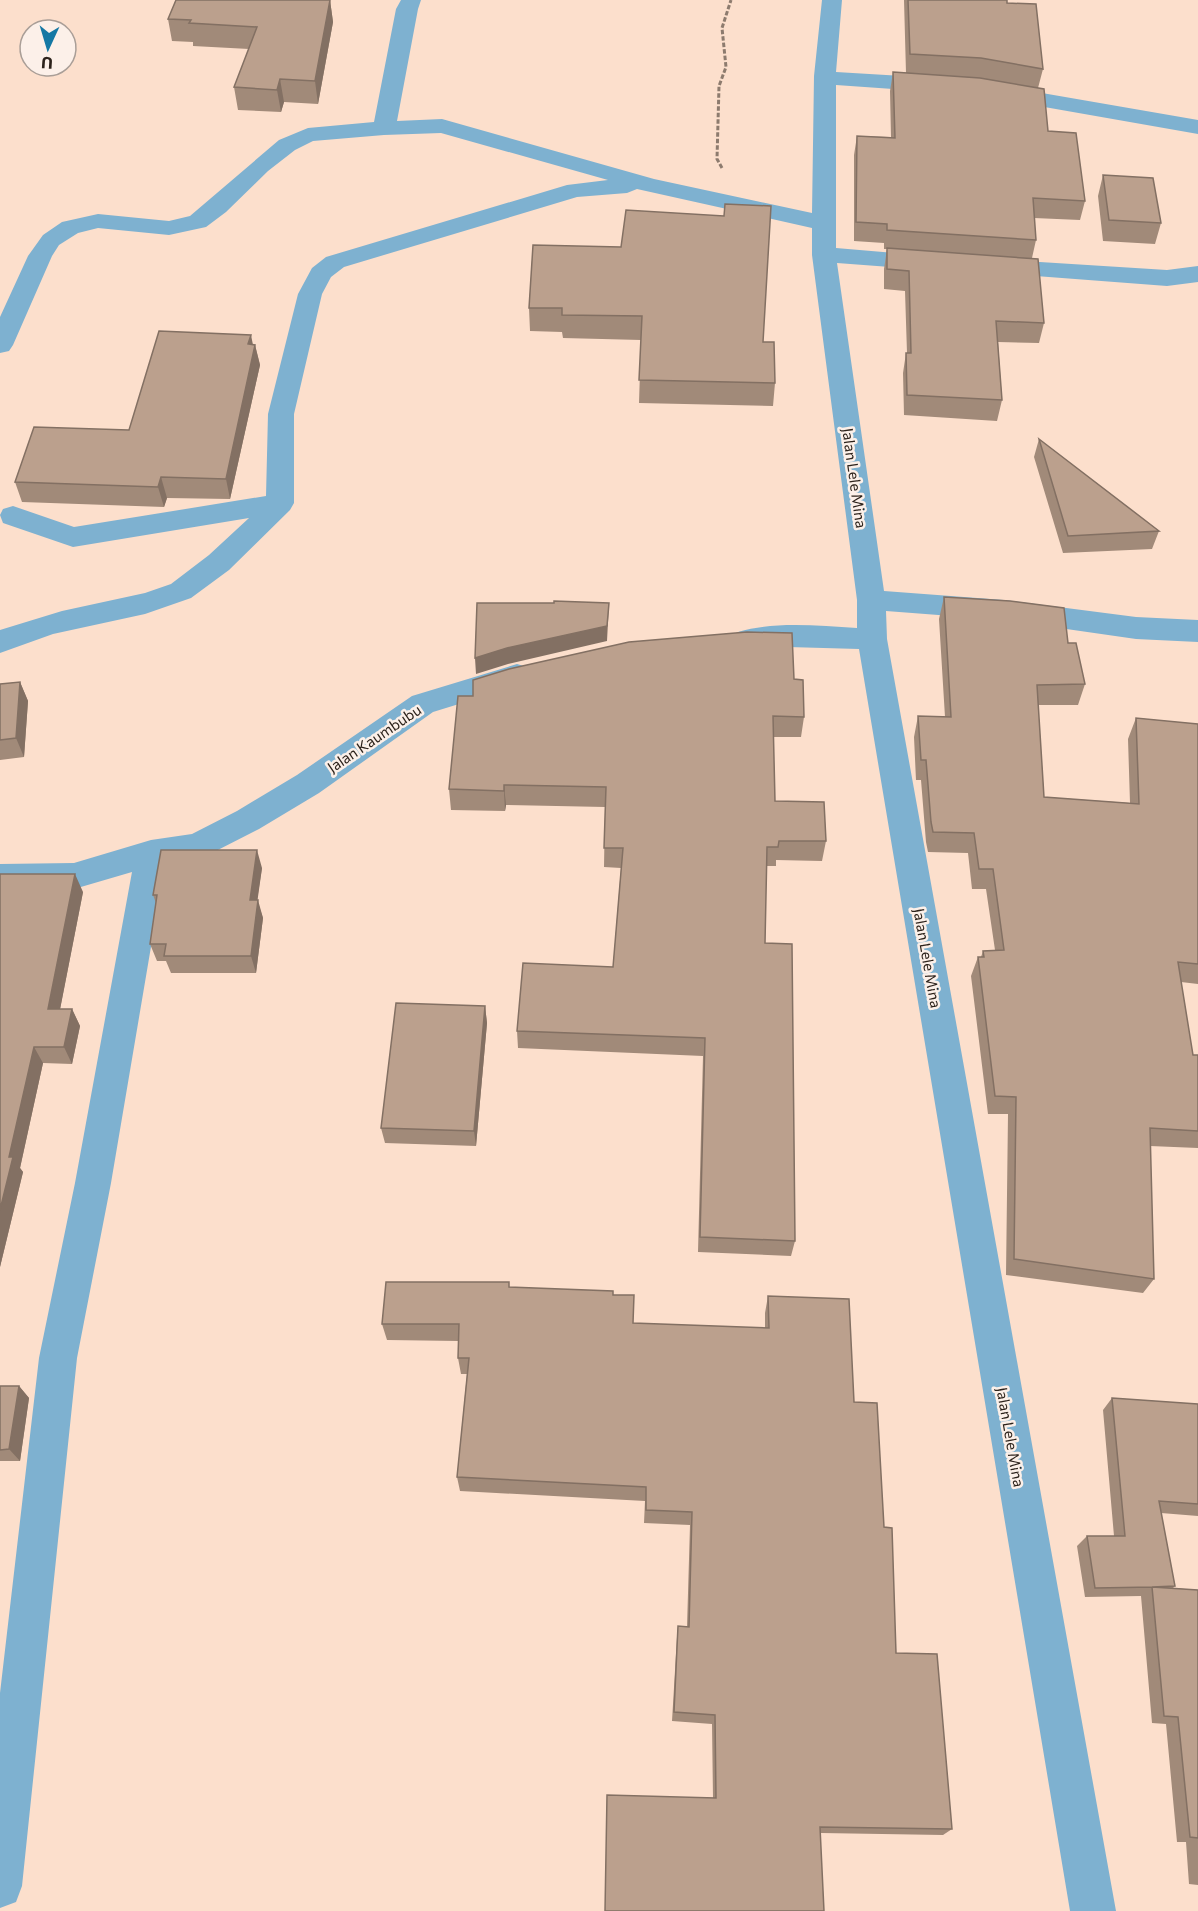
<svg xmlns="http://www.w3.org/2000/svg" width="1198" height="1911" font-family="Commissioner,sans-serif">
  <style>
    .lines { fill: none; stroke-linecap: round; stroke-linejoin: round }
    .path { stroke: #8d7b6e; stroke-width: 3; stroke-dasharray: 4.5 2; stroke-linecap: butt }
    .minor { fill: #7eb1d0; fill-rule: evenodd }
    .wall { fill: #a18a79 }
    .shaded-wall { fill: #837063 }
    .building { fill: #bba08d; stroke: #837063; stroke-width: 1.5 }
    .labels { text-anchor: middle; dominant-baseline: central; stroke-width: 5; stroke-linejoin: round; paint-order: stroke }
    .street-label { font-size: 15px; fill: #2c221b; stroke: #fcf0e9 }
  </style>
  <rect width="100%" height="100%" fill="#fcdfcc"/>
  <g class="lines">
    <path class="path" d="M 722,168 L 717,159 L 719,86 L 726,67 L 722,28 L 731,0"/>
    <path class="minor" d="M 401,0 L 421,0 L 418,9 L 397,121 L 442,119 L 654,179 L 812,213 L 814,76 L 822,0 L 842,0 L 836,72 L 936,78 L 944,80 L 947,85 L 944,90 L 936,92 L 836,85 L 836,248 L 930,256 L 939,258 L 942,263 L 939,268 L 930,270 L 837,263 L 884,591 L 1004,600 L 1136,617 L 1198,620 L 1198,642 L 1136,639 L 1004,620 L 886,611 L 887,639 L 1116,1911 L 1070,1911 L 859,649 L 788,647 L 748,651 L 738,648 L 733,640 L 738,632 C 776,621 818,626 857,628 L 857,600 L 812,255 L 812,228 L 637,189 L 627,193 L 577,197 L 344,267 L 331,277 L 322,294 L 294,414 L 294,503 L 290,510 L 229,570 L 191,598 L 145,614 L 53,634 L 0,653 L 0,630 L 62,611 L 145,593 L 171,584 L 209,555 L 249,518 L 73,547 L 3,523 L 0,515 L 3,509 L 13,506 L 74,527 L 266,496 L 268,414 L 298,294 L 312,268 L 326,257 L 567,185 L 608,180 L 441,133 L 384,135 L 313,141 L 295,150 L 268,171 L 226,212 L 206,227 L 169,235 L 98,228 L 78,233 L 59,245 L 52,256 L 13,345 L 9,351 L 0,353 L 0,317 L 28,256 L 43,235 L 62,222 L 98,214 L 169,221 L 190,216 L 279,140 L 308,128 L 374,122 L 396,9 Z
      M 1002,86 L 1198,120 L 1198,134 L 994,98 L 991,93 L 994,88 Z
      M 993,259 L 1167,270 L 1198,266 L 1198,282 L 1167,286 L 984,272 L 981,267 L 984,262 Z
      M 517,664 L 527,667 L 532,675 L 527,683 L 433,712 L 319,793 L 259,829 L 208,855 L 165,864 L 111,1183 L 77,1358 L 22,1886 L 16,1902 L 0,1908 L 0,1693 L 39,1358 L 75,1183 L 132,872 L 74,889 L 0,890 L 0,864 L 74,863 L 151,840 L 192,834 L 237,811 L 297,775 L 412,696 Z"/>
  </g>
  <path class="wall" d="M 330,0 L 333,22 L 318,104 L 284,102 L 281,112 L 238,110 L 234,87 L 249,49 L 193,46 L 193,42 L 172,41 L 168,19 Z
    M 904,0 L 1007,0 L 1007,3 L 1043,69 L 1038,88 L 1048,131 L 1085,201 L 1080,220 L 1034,218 L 1036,240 L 1032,258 L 1044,323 L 1039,343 L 998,342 L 1002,400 L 997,421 L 904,415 L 903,373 L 906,353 L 907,353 L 905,291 L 884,289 L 884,269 L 887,249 L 884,249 L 884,243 L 854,241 L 854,155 L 857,136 L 891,137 L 890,91 L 893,72 L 906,73 Z
    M 1103,175 L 1161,223 L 1155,244 L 1103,241 L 1098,196 Z
    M 533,245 L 763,342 L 775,383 L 773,406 L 639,403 L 641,340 L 563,338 L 562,332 L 530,331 L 529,308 Z
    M 253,344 L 255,345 L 260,365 L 230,499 L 167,498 L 164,507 L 22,502 L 15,482 L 129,430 Z
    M 1039,439 L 1159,531 L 1152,549 L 1063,553 L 1034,457 Z
    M 944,597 L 1068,643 L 1085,684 L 1078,705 L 1038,705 L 1044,797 L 1130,803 L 1128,739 L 1136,718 L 1198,724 L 1198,984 L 1181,982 L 1193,1055 L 1198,1055 L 1198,1148 L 1150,1146 L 1154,1279 L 1143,1293 L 1006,1275 L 1008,1114 L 988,1114 L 971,976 L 978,957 L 981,957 L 983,951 L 995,950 L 986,889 L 972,889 L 968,853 L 928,852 L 926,842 L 921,780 L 916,780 L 914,737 L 918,716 L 945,717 L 939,619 Z
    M 794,679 L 804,717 L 801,737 L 773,737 L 775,801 L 826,841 L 822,861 L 776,860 L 776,866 L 766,866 L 765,943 L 795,1241 L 791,1256 L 698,1252 L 703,1056 L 518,1048 L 517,1031 L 613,967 L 621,868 L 604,867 L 605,807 L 506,805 L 505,811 L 451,810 L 449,789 L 473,696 Z
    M 20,682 L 28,701 L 24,757 L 0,760 L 0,684 Z
    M 262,868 L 257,900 L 263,918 L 256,973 L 171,973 L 166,961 L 157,961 L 150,944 L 156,903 L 153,895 Z
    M 0,874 L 83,892 L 60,1009 L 72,1009 L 80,1026 L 72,1064 L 43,1063 L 20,1168 L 23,1172 L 0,1267 Z
    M 485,1006 L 487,1023 L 476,1146 L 385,1143 L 381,1128 Z
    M 510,1287 L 613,1295 L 633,1323 L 765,1328 L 765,1313 L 768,1296 L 854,1402 L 884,1527 L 896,1653 L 952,1829 L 943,1835 L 821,1833 L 713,1798 L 712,1724 L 672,1721 L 677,1637 L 678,1626 L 687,1627 L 690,1525 L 644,1523 L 645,1501 L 460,1491 L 457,1477 L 467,1374 L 461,1374 L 458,1358 L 459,1341 L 387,1340 L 382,1324 Z
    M 0,1386 L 19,1386 L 29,1398 L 20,1461 L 0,1461 Z
    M 1112,1398 L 1198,1404 L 1198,1516 L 1161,1513 L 1175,1586 L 1173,1588 L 1198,1590 L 1198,1885 L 1189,1884 L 1186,1842 L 1177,1842 L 1166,1724 L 1152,1723 L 1141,1596 L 1085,1597 L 1077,1546 L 1087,1536 L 1114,1536 L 1103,1410 Z"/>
  <path class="shaded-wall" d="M 330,0 L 333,22 L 318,104 L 315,81 Z
    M 280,79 L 284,102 L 281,112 L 277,90 Z
    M 251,335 L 254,350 L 255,345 L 260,365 L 230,499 L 226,479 L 248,344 Z
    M 161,477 L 167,498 L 164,507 L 158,487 Z
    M 609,603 L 607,641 L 508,664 L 476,674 L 475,658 Z
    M 20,682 L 28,701 L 24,757 L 16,738 Z
    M 504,785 L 506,805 L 505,811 L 504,791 Z
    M 257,850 L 262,868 L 255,918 L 250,900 Z
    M 75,874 L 83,892 L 57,1025 L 48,1009 Z
    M 258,900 L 263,918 L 256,973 L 251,956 Z
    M 485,1006 L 487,1023 L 476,1146 L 474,1131 Z
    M 72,1009 L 80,1026 L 72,1064 L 64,1047 Z
    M 34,1047 L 43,1063 L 20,1168 L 23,1172 L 0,1267 L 0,1210 L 9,1157 Z
    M 19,1386 L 29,1398 L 20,1461 L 9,1449 Z"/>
  <path class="building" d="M 176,0 L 330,0 L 315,81 L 280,79 L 277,90 L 234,87 L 257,27 L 189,23 L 191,20 L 168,19 Z
    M 908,0 L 1007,0 L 1007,3 L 1036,4 L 1043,69 L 981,58 L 910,54 Z
    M 893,72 L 980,78 L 1044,89 L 1048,131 L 1076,133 L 1085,201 L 1033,198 L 1036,240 L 887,230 L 887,224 L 856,222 L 857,136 L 895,138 Z
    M 1103,175 L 1153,178 L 1161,223 L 1109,220 Z
    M 725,204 L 771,206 L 763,342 L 774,342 L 775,383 L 639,380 L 642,316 L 562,315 L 562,308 L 529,308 L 533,245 L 621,247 L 626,210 L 724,216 Z
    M 887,248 L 1038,259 L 1044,323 L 996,321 L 1002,400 L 907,395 L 906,353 L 911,353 L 909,271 L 887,269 Z
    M 159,331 L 251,335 L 248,344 L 255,345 L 226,479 L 161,477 L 158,487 L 15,482 L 34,427 L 129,430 Z
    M 1039,439 L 1159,531 L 1068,536 Z
    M 944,597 L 1010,601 L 1064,608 L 1068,643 L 1076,643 L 1085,684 L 1037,685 L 1044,797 L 1139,804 L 1136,718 L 1198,724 L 1198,964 L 1178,962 L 1193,1055 L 1198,1055 L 1198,1131 L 1150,1128 L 1154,1279 L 1014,1259 L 1016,1097 L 995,1096 L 978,957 L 984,957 L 983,951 L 1004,950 L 993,869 L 979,869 L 974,833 L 933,832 L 931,822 L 926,760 L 921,760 L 918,716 L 951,717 Z
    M 554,601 L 609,603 L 607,626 L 507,648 L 475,658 L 477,603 L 554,603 Z
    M 747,632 L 792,633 L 794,679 L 803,680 L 804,717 L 773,716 L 775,801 L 824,802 L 826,841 L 779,841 L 778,847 L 767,847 L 765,943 L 792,944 L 795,1241 L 700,1237 L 705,1038 L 517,1031 L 523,963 L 613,967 L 623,848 L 604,848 L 606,787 L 504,785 L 504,791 L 449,789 L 458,696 L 473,696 L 473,680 L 509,669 L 629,642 Z
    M 20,682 L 16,738 L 0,740 L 0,684 Z
    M 161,850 L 257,850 L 250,900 L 258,900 L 251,956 L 164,956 L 166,944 L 150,944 L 157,895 L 153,895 Z
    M 0,874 L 75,874 L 48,1009 L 72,1009 L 64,1047 L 34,1047 L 9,1157 L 13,1157 L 0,1210 Z
    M 396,1003 L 485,1006 L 474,1131 L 381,1128 Z
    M 386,1282 L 509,1282 L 509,1287 L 613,1291 L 613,1295 L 634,1295 L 633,1323 L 769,1328 L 768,1296 L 849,1299 L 854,1402 L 877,1403 L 884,1527 L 892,1528 L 896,1653 L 937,1654 L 952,1829 L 820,1827 L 824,1911 L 605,1911 L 607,1795 L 716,1798 L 715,1715 L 674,1712 L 678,1626 L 689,1627 L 692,1512 L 646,1510 L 646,1487 L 457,1477 L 469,1358 L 458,1358 L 459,1324 L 382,1324 Z
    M 0,1386 L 19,1386 L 9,1449 L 0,1450 Z
    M 1112,1398 L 1198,1404 L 1198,1504 L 1159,1501 L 1175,1586 L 1152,1587 L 1198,1590 L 1198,1838 L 1190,1837 L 1178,1717 L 1164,1716 L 1152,1587 L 1095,1588 L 1087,1536 L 1125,1536 Z"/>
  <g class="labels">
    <g class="street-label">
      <text transform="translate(855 478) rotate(82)">Jalan Lele Mina</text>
      <text transform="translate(374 738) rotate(-34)">Jalan Kaumbubu</text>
      <text transform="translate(928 958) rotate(80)">Jalan Lele Mina</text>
      <text transform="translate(1011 1437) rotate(80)">Jalan Lele Mina</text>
    </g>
  </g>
  <g transform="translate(48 48) rotate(184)"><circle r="28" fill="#fcf0e9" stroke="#a99e97" stroke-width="1.5"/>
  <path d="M0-4.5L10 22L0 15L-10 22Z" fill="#1578a4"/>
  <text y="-9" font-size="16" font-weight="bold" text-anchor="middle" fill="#2c221b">U</text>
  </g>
</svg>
